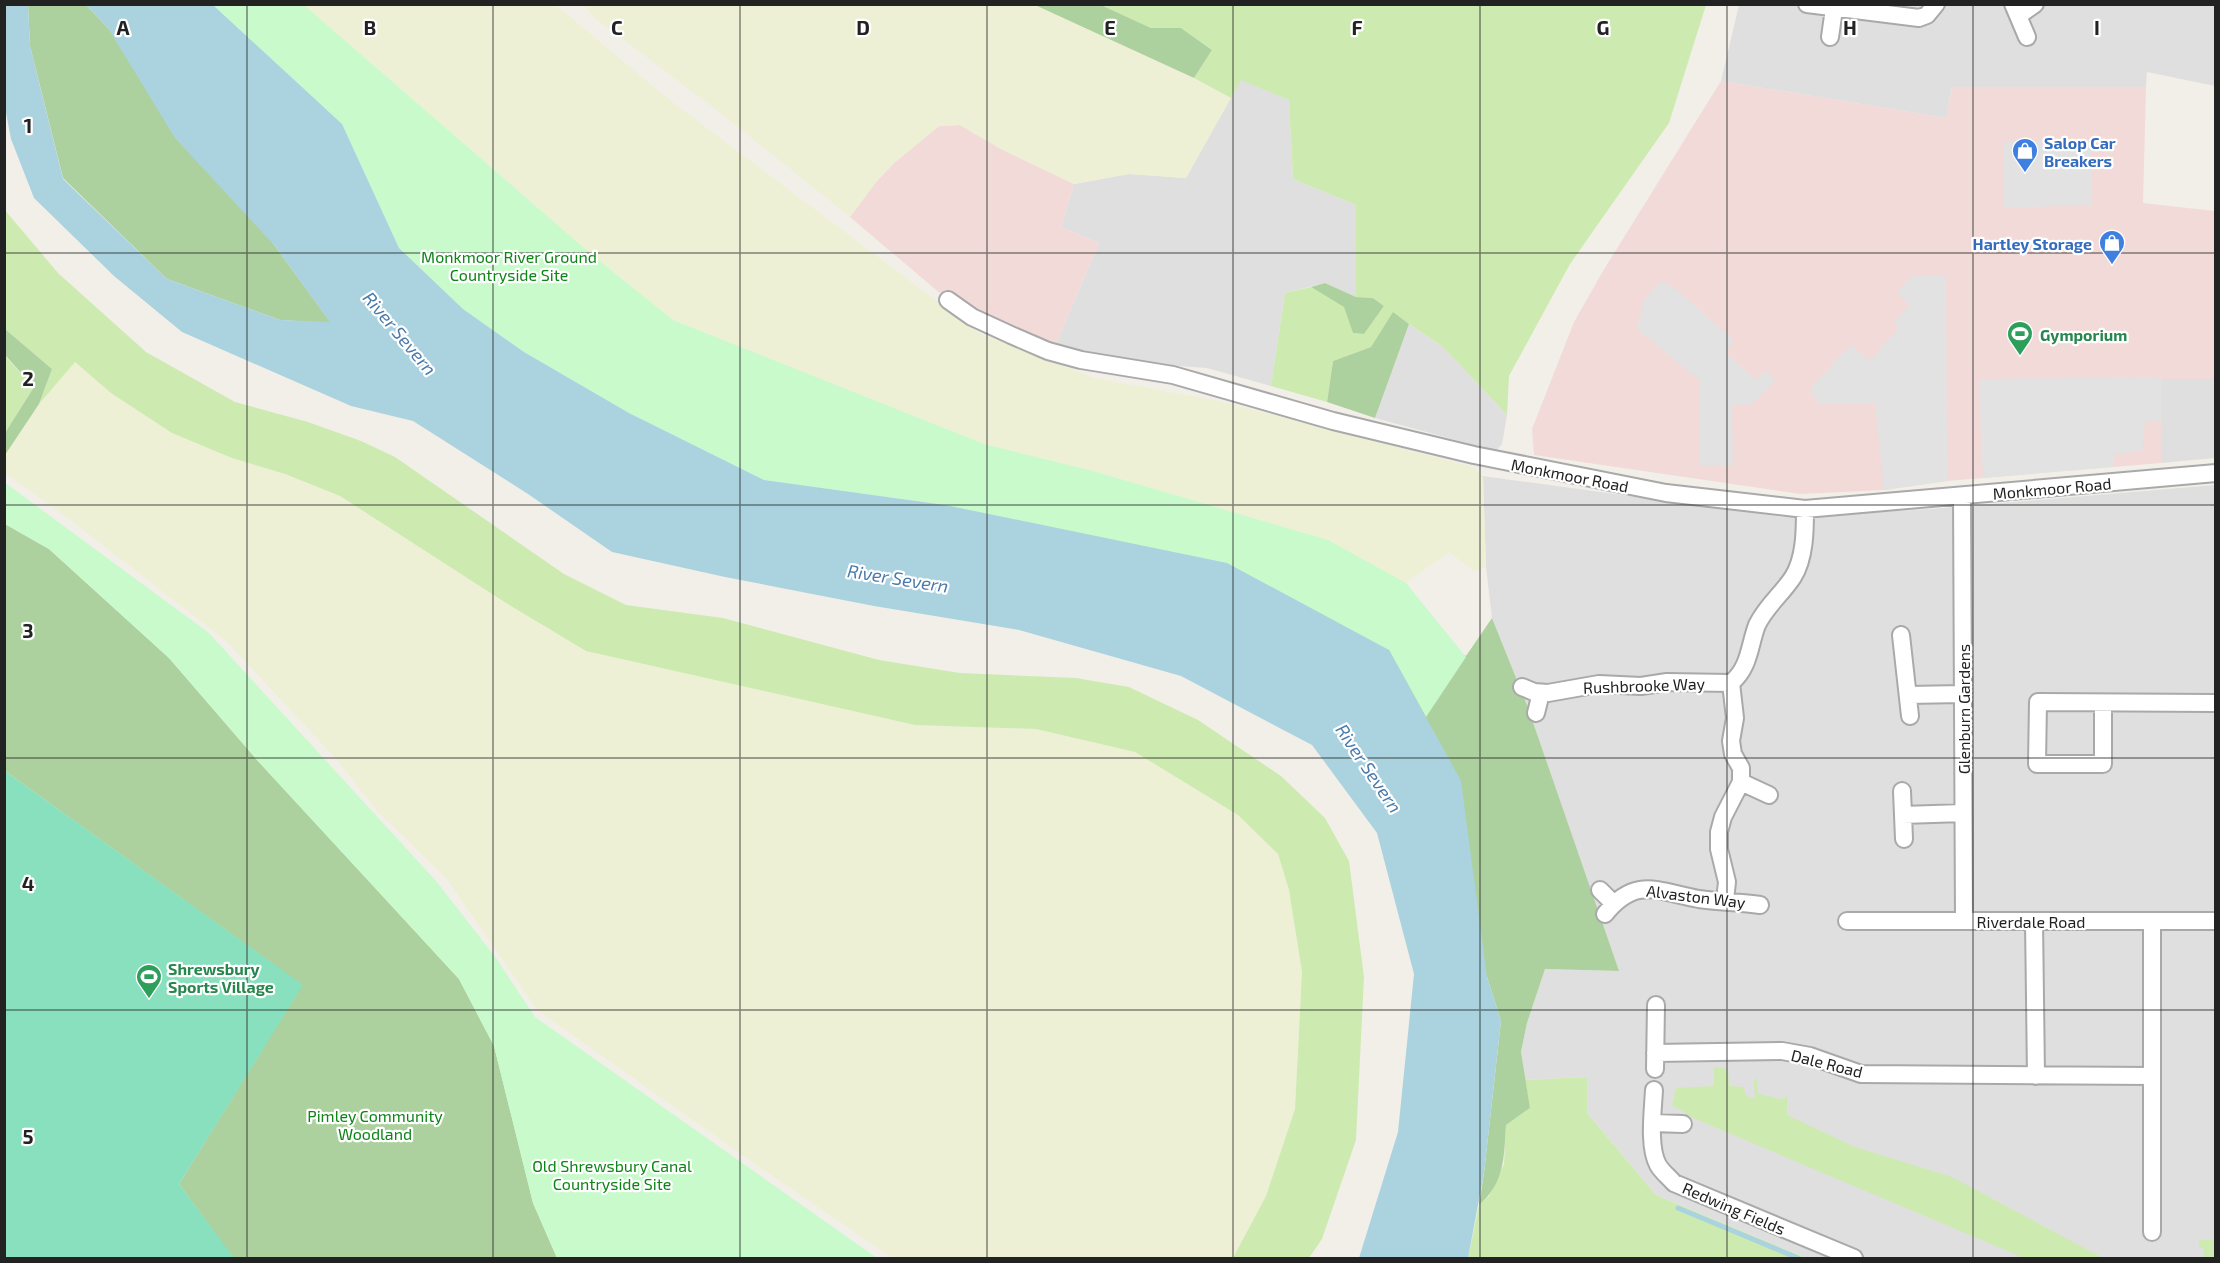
<svg xmlns="http://www.w3.org/2000/svg" width="2220" height="1263" font-family="'Exo 2',sans-serif">
  <style>
    .residential { fill: #e0dfdf }
    .commercial { fill: #f2dad9 }
    .farmland { fill: #eef0d5 }
    .grass { fill: #cdebb0 }
    .forest { fill: #add19e }
    .park { fill: #c8facc }
    .pitch { fill: #88e0be }
    .parking { fill: #e2e2e2 }
    .water { fill: #aad3df }
    .lines { fill: none; stroke-linecap: round; stroke-linejoin: round }
    .stream { stroke: #aad3df; stroke-width: 5 }
    .street-casing { stroke: #a9a9a9; stroke-width: 20 }
    .street { stroke: #fff; stroke-width: 16 }
    .grid { fill: none; stroke: #222; stroke-width: 1.5; stroke-opacity: 0.55 }
    .labels { text-anchor: middle; dominant-baseline: central; stroke-width: 4.5; stroke-linejoin: round; paint-order: stroke }
    .shop-label { font-size: 16px; font-weight: bold; fill: #366cbe; stroke: #fff; text-anchor: start }
    .park-label { font-size: 16px; fill: #0c8416; stroke: #fff }
    .leisure-label { font-size: 16px; font-weight: bold; fill: #27864d; stroke: #fff; text-anchor: start }
    .street-label { font-size: 16px; fill: #222; stroke: #fff }
    .water-label { font-size: 18px; font-style: italic; fill: #4a7aab; stroke: #fff }
    .grid-label { font-size: 20px; text-anchor: middle; font-weight: bold; fill: #222; stroke: #fff; stroke-width: 4.5; stroke-linejoin: round; paint-order: stroke }
  </style>
  <rect width="100%" height="100%" fill="#f2efe9"/>
  <path class="residential" d="M 1739,5 L 2215,5 L 2215,86 L 2147,72 L 2146,87 L 1952,87 L 1946,118 L 1721,81 Z
    M 1241,79 L 1289,100 L 1293,179 L 1356,205 L 1356,297 L 1325,283 L 1285,293 L 1271,386 L 1207,368 L 1151,364 L 1055,346 L 1099,243 L 1061,227 L 1074,184 L 1129,174 L 1186,178 Z
    M 1409,324 L 1443,347 L 1507,415 L 1502,444 L 1496,451 L 1375,418 Z
    M 2161,379 L 2215,379 L 2215,458 L 2161,463 Z
    M 1483,476 L 1783,517 L 1932,509 L 2215,485 L 2215,1258 L 1806,1258 L 1656,1195 L 1587,1113 L 1586,1077 L 1525,1080 L 1521,1052 L 1527,1023 L 1545,969 L 1618,971 L 1527,705 L 1492,618 L 1486,567 Z"/>
  <path class="commercial" d="M 1721,81 L 1946,118 L 1952,87 L 2146,87 L 2143,203 L 2215,211 L 2215,379 L 2161,379 L 2161,463 L 1947,481 L 1884,490 L 1800,494 L 1534,455 L 1532,429 L 1574,322 L 1603,271 Z
    M 960,125 L 1001,149 L 1074,184 L 1061,227 L 1099,243 L 1055,346 L 948,300 L 850,217 L 876,182 L 894,163 L 939,126 Z"/>
  <path class="farmland" d="M 304,5 L 556,5 L 662,94 L 979,333 L 1094,378 L 1219,401 L 1473,467 L 1483,476 L 1486,567 L 1474,571 L 1449,552 L 1406,583 L 1328,540 L 1093,471 L 984,444 L 673,320 L 591,254 Z
    M 583,5 L 1035,5 L 1194,78 L 1231,98 L 1186,178 L 1129,174 L 1074,184 L 1001,149 L 960,125 L 939,126 L 894,163 L 876,182 L 850,217 L 723,115 L 596,19 Z
    M 74,362 L 232,458 L 285,474 L 340,496 L 506,603 L 586,651 L 915,725 L 1036,729 L 1135,752 L 1238,815 L 1278,854 L 1289,890 L 1302,972 L 1295,1109 L 1266,1196 L 1233,1258 L 893,1258 L 762,1169 L 537,1010 L 446,878 L 377,811 L 338,761 L 225,640 L 69,519 L 5,473 L 5,455 L 39,404 Z"/>
  <path class="grass" d="M 1101,5 L 1706,5 L 1669,123 L 1570,264 L 1509,376 L 1507,415 L 1443,347 L 1393,313 L 1371,347 L 1333,361 L 1327,402 L 1271,386 L 1285,293 L 1311,287 L 1345,307 L 1353,333 L 1364,334 L 1384,306 L 1373,298 L 1356,297 L 1356,205 L 1293,179 L 1289,100 L 1241,80 L 1231,98 L 1194,78 L 1212,50 L 1181,28 L 1151,28 Z
    M 4,209 L 58,273 L 146,352 L 235,402 L 308,422 L 361,441 L 395,457 L 564,574 L 626,605 L 723,618 L 879,660 L 960,673 L 1076,678 L 1129,687 L 1198,720 L 1281,776 L 1325,818 L 1349,861 L 1364,977 L 1356,1140 L 1322,1239 L 1309,1258 L 1233,1258 L 1266,1196 L 1295,1109 L 1302,972 L 1289,890 L 1278,854 L 1238,815 L 1135,752 L 1036,729 L 915,725 L 586,651 L 506,603 L 340,496 L 285,474 L 232,458 L 172,433 L 111,393 L 75,362 L 39,404 L 52,369 L 5,329 Z
    M 4,355 L 34,387 L 5,433 L 4,433 Z
    M 1714,1067 L 1728,1069 L 1729,1086 L 1744,1087 L 1745,1095 L 1755,1099 L 1754,1079 L 1757,1079 L 1758,1094 C 1765,1094 1774,1099 1784,1099 L 1787,1095 L 1787,1115 L 1855,1147 L 1952,1177 L 2103,1258 L 2024,1258 L 1693,1118 L 1672,1105 L 1676,1088 L 1714,1086 Z
    M 1587,1077 L 1587,1113 L 1656,1195 L 1806,1258 L 1468,1258 L 1479,1205 L 1489,1196 L 1504,1164 L 1506,1125 L 1530,1108 L 1525,1080 Z
    M 2199,1240 L 2215,1240 L 2215,1258 L 2203,1258 L 2204,1248 L 2199,1247 Z"/>
  <path class="forest" d="M 28,5 L 86,5 L 108,28 L 275,246 L 331,323 L 280,320 L 167,279 L 63,178 L 30,46 Z
    M 1035,5 L 1101,5 L 1151,28 L 1181,28 L 1212,50 L 1194,78 Z
    M 1325,283 L 1356,297 L 1373,298 L 1384,306 L 1364,334 L 1353,333 L 1344,307 L 1311,287 Z
    M 1393,312 L 1409,324 L 1375,418 L 1327,402 L 1333,361 L 1371,347 Z
    M 5,329 L 52,369 L 39,404 L 5,455 L 5,433 L 34,387 L 5,355 Z
    M 5,524 L 49,549 L 169,658 L 257,760 L 459,979 L 494,1046 L 533,1203 L 557,1258 L 233,1258 L 179,1184 L 302,985 L 5,771 Z
    M 1247,541 L 1466,656 L 1492,618 L 1527,705 L 1619,971 L 1545,969 L 1527,1023 L 1521,1052 L 1530,1108 L 1506,1125 C 1504,1156 1505,1183 1479,1205 L 1484,1173 L 1501,1021 L 1487,977 Z"/>
  <path class="park" d="M 213,5 L 304,5 L 591,254 L 673,320 L 984,444 L 1093,471 L 1328,540 L 1406,583 L 1466,657 L 1426,717 L 1389,650 L 945,505 L 764,480 L 629,413 L 524,352 L 463,309 L 399,248 L 342,124 Z
    M 4,482 L 209,633 L 436,881 L 496,958 L 535,1017 L 877,1258 L 557,1258 L 533,1203 L 494,1046 L 459,979 L 257,760 L 169,658 L 49,549 L 5,524 Z"/>
  <path class="pitch" d="M 5,771 L 303,985 L 179,1184 L 234,1258 L 5,1258 Z"/>
  <path class="parking" d="M 2004,141 L 2091,141 L 2091,205 L 2003,208 Z
    M 1913,275 L 1946,276 L 1947,481 L 1884,490 L 1875,404 L 1819,404 L 1810,389 L 1851,344 L 1869,361 L 1899,328 L 1894,322 L 1909,305 L 1897,293 Z
    M 1661,281 L 1677,290 L 1734,341 L 1725,352 L 1756,380 L 1766,371 L 1775,380 L 1752,404 L 1732,405 L 1733,466 L 1699,465 L 1699,380 L 1637,329 L 1644,300 Z
    M 2149,377 L 2161,379 L 2161,422 L 2145,422 L 2142,451 L 2115,454 L 2113,467 L 1983,478 L 1979,379 Z"/>
  <path class="water" d="M 4,5 L 28,5 L 30,46 L 63,179 L 167,279 L 280,320 L 330,322 L 275,246 L 175,138 L 108,28 L 86,5 L 213,5 L 342,124 L 399,248 L 463,309 L 524,352 L 629,413 L 764,480 L 945,505 L 1227,563 L 1389,650 L 1461,781 L 1487,977 L 1501,1021 L 1484,1173 L 1468,1258 L 1359,1258 L 1398,1132 L 1414,974 L 1377,833 L 1312,745 L 1181,676 L 1019,630 L 874,606 L 725,577 L 612,552 L 528,494 L 413,421 L 351,406 L 182,332 L 114,276 L 34,198 L 11,139 L 5,107 Z"/>
  <g class="lines">
    <path class="stream" d="M 1678,1208 L 1798,1258"/>
    <defs>
      <path id="street" d="M 1807,4 L 1919,18 L 1927,15 L 1936,4
        M 2013,4 L 2027,37
        M 2018,16 L 2035,4
        M 1830,37 L 1834,9
        M 948,300 L 972,317 L 1011,335 L 1048,351 L 1081,360 L 1173,375 L 1333,421 L 1474,455 L 1666,493 L 1805,509 L 2216,473
        M 1962,496 L 1964,921
        M 1901,635 L 1910,716
        M 1522,687 L 1534,692 L 1548,693 L 1599,684 L 1641,686 L 1667,682 L 1731,683
        M 1908,695 L 1962,694
        M 2103,703 L 2103,764 L 2037,764 L 2038,702 L 2216,703
        M 1536,713 L 1541,693
        M 1741,782 L 1769,795
        M 1902,791 L 1904,839
        M 1903,815 L 1963,813
        M 1600,890 L 1613,903
        M 1725,900 L 1727,882 L 1719,849 L 1719,832 L 1723,817 L 1741,782 L 1741,768 L 1733,754 L 1731,741 L 1735,718 L 1731,683 C 1750,667 1749,646 1757,625 C 1766,606 1782,594 1793,577 C 1805,558 1805,530 1805,509
        M 1605,914 C 1636,875 1659,892 1699,899 C 1719,902 1740,902 1760,905
        M 1847,921 L 2216,921
        M 2034,921 L 2036,1076
        M 1655,1053 L 1782,1051 L 1810,1056 L 1861,1074 L 2152,1076
        M 1655,1069 L 1656,1005
        M 1654,1090 C 1653,1110 1648,1147 1658,1165 C 1662,1172 1669,1177 1674,1183 L 1854,1258
        M 1653,1123 L 1683,1124
        M 2152,1232 L 2152,921"/>
    </defs>
    <use href="#street" class="street-casing"/>
    <use href="#street" class="street"/>
  </g>
  <path class="grid" d="M 247,4 L 247,1258M 493,4 L 493,1258M 740,4 L 740,1258M 987,4 L 987,1258M 1233,4 L 1233,1258M 1480,4 L 1480,1258M 1727,4 L 1727,1258M 1973,4 L 1973,1258M 4,253 L 2216,253M 4,505 L 2216,505M 4,758 L 2216,758M 4,1010 L 2216,1010"/>
  <defs>
    <symbol id="shop-pin" viewBox="-11 -11 22 30"><path d="M0 17L-7.5 6A9.5 9.5 0 1 1 7.5 6Z" fill="#3f7fe0" stroke="#fff"/><path d="M-5-2.5h2.3a2.7 3.5 0 0 1 5.4 0H5L5.5 6h-11ZM-1.5-2.5h3a1.5 2.3 0 0 0-3 0Z" fill="#fff"/></symbol>
    <symbol id="stadium-pin" viewBox="-11 -11 22 30"><path d="M0 17L-7.5 6A9.5 9.5 0 1 1 7.5 6Z" fill="#2e9e5b" stroke="#fff"/><path d="M0-5a6.5 5 0 1 0 0 10a6.5 5 0 1 0 0-10ZM-3.5-1.8h7v3.6h-7Z" fill="#fff"/></symbol>
  </defs>
  <g fill-rule="evenodd">
    <use href="#shop-pin" x="2010" y="136" width="30" height="40"/>
    <use href="#shop-pin" x="2097" y="228" width="30" height="40"/>
    <use href="#stadium-pin" x="2005" y="319" width="30" height="40"/>
    <use href="#stadium-pin" x="134" y="962" width="30" height="40"/>
  </g>
  <g class="labels">
    <g class="shop-label">
      <text x="2044" y="142">Salop Car<tspan x="2044" dy="18">Breakers</tspan></text>
      <text x="2092" y="243" text-anchor="end">Hartley Storage</text>
    </g>
    <g class="park-label">
      <text x="509" y="256">Monkmoor River Ground<tspan x="509" dy="18">Countryside Site</tspan></text>
      <text x="375" y="1115">Pimley Community<tspan x="375" dy="18">Woodland</tspan></text>
      <text x="612" y="1165">Old Shrewsbury Canal<tspan x="612" dy="18">Countryside Site</tspan></text>
    </g>
    <g class="leisure-label">
      <text x="2040" y="334">Gymporium</text>
      <text x="168" y="968">Shrewsbury<tspan x="168" dy="18">Sports Village</tspan></text>
    </g>
    <g class="street-label">
      <text transform="translate(1570 475) rotate(11)">Monkmoor Road</text>
      <text transform="translate(2052 488) rotate(-5)">Monkmoor Road</text>
      <text transform="translate(1644 685) rotate(-2)">Rushbrooke Way</text>
      <text transform="translate(1963 709) rotate(-90)">Glenburn Gardens</text>
      <text transform="translate(1696 896) rotate(7)">Alvaston Way</text>
      <text x="2031" y="921">Riverdale Road</text>
      <text transform="translate(1827 1063) rotate(14)">Dale Road</text>
      <text transform="translate(1734 1208) rotate(23)">Redwing Fields</text>
    </g>
    <g class="water-label">
      <text transform="translate(400 333) rotate(50)">River Severn</text>
      <text transform="translate(898 578) rotate(9)">River Severn</text>
      <text transform="translate(1369 768) rotate(56)">River Severn</text>
    </g>
  </g>
  <g class="grid-label">
    <text x="123" y="35">A</text>
    <text x="370" y="35">B</text>
    <text x="617" y="35">C</text>
    <text x="863" y="35">D</text>
    <text x="1110" y="35">E</text>
    <text x="1357" y="35">F</text>
    <text x="1603" y="35">G</text>
    <text x="1850" y="35">H</text>
    <text x="2097" y="35">I</text>
    <text x="28" y="133">1</text>
    <text x="28" y="386">2</text>
    <text x="28" y="638">3</text>
    <text x="28" y="891">4</text>
    <text x="28" y="1144">5</text>
  </g>
  <rect width="2220" height="1263" fill="none" stroke="#222222" stroke-width="12"/>
</svg>
